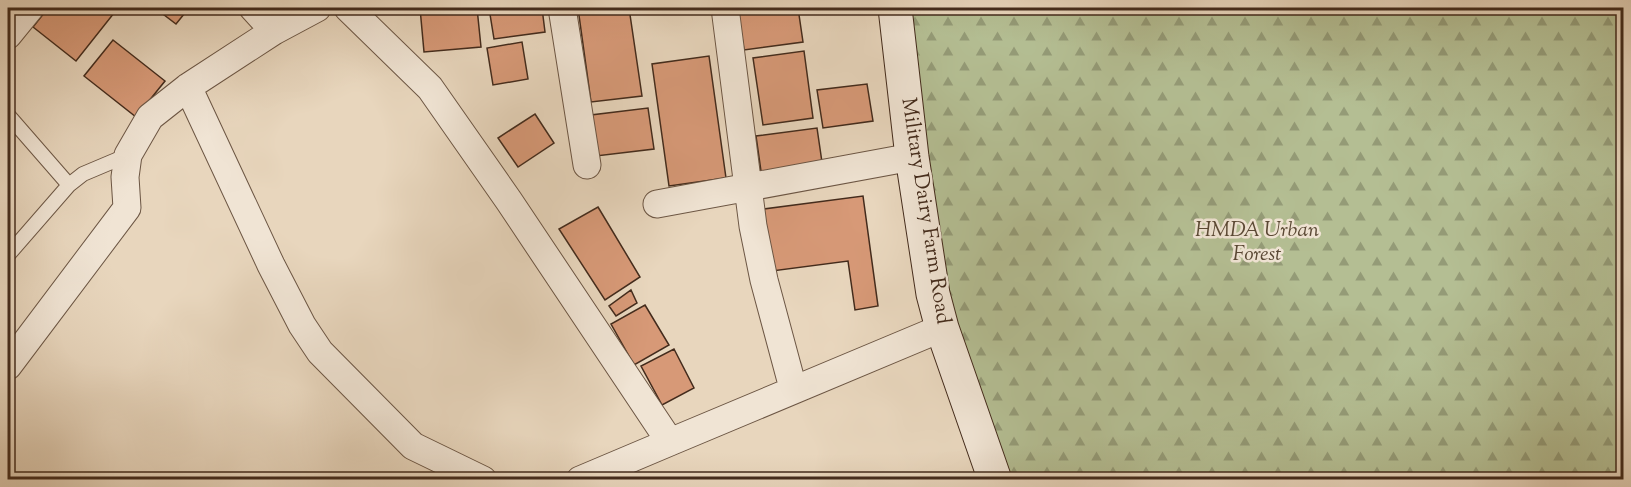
<svg xmlns="http://www.w3.org/2000/svg" width="1631" height="487" font-family="'Sorts Mill Goudy',serif">
  <style>
    .forest { fill: url(#forest-firs); stroke: #7c7458; stroke-width: 1.5 }
    .building { fill: #d79977; stroke: #432b1c; stroke-width: 1.5 }
    .lines { fill: none; stroke-linecap: round; stroke-linejoin: round }
    .service-casing { stroke: #6c5644; stroke-width: 16 }
    .minor-casing { stroke: #6c5644; stroke-width: 29 }
    .secondary-casing { stroke: #432b1c; stroke-width: 35 }
    .service { stroke: #f0e4d4; stroke-width: 14 }
    .minor { stroke: #f0e4d4; stroke-width: 27 }
    .secondary { stroke: #f0e4d4; stroke-width: 33 }
    .labels { text-anchor: middle; dominant-baseline: central; stroke-width: 5; stroke-linejoin: round; paint-order: stroke }
    .street-label { font-size: 21px; fill: #432b1c; stroke: #f0e4d4 }
    .park-label { font-size: 21px; font-style: italic; fill: #5a4834; stroke: #f0e4d4 }
  </style>
  <defs>
    <pattern id="forest-firs" width="22" height="20" patternUnits="userSpaceOnUse" patternTransform="scale(1.5)"><rect width="22" height="20" fill="#b4be93"/><path d="M5 1l3.5 6h-7zM16 11l3.5 6h-7z" fill="#949b77"/></pattern>
  </defs>
  <rect width="100%" height="100%" fill="#e8d6bd"/>
  <filter id="stains"><feTurbulence type="fractalNoise" baseFrequency=".00333" numOctaves="4"/><feColorMatrix values="0 0 0 0 .2 0 0 0 0 .09 0 0 0 0 .02 0 0 0 .5 -.17"/></filter>
  <radialGradient id="worn" r=".72"><stop offset=".6" stop-color="#630" stop-opacity="0"/><stop offset="1" stop-color="#630" stop-opacity=".3"/></radialGradient>
  <path class="forest" d="M 890,8 L 1623,8 L 1623,479 L 1003,479 L 943,323 Z"/>
  <path class="building" d="M 48,8 L 118,8 L 76,61 L 33,27 Z
    M 155,8 L 189,8 L 176,24 Z
    M 420,8 L 477,8 L 481,47 L 424,52 Z
    M 489,8 L 542,8 L 545,32 L 494,39 Z
    M 578,8 L 629,8 L 642,96 L 591,102 Z
    M 765,8 L 798,8 L 803,42 L 744,50 L 738,11 Z
    M 113,40 L 165,81 L 136,117 L 84,76 Z
    M 522,42 L 528,79 L 493,85 L 487,48 Z
    M 804,51 L 813,118 L 763,125 L 753,58 Z
    M 709,56 L 726,178 L 669,186 L 652,64 Z
    M 867,84 L 873,121 L 823,128 L 817,90 Z
    M 648,108 L 654,149 L 596,156 L 591,115 Z
    M 535,114 L 554,143 L 518,167 L 498,138 Z
    M 817,128 L 823,169 L 762,178 L 756,136 Z
    M 863,196 L 878,306 L 855,310 L 848,261 L 772,271 L 764,209 Z
    M 598,207 L 640,277 L 605,300 L 559,229 Z
    M 631,290 L 637,303 L 616,316 L 609,306 Z
    M 645,305 L 669,345 L 634,365 L 611,324 Z
    M 674,349 L 694,388 L 662,405 L 641,366 Z"/>
  <g class="lines">
    <defs>
      <path id="service" d="M 8,115 L 69,185
        M 8,255 L 69,185 L 83,174 L 128,155"/>
      <path id="minor" d="M 253,8 L 274,31
        M 348,8 L 430,88 L 509,201 L 670,442 L 942,328
        M 562,8 L 587,165
        M 725,8 L 753,226 L 764,280 L 793,388
        M 8,35 L 30,8
        M 188,87 L 271,265 L 302,325 L 320,352 L 413,446 L 483,480
        M 657,204 L 912,157
        M 8,366 L 127,208 L 125,177 L 128,155 L 150,117 L 188,87 L 274,31 L 317,8
        M 580,480 L 670,442"/>
      <path id="secondary" d="M 895,8 L 912,157 L 933,294 L 942,328 L 995,480"/>
    </defs>
    <use href="#service" class="service-casing"/>
    <use href="#minor" class="minor-casing"/>
    <use href="#secondary" class="secondary-casing"/>
    <use href="#service" class="service"/>
    <use href="#minor" class="minor"/>
    <use href="#secondary" class="secondary"/>
  </g>
  <g class="labels">
    <g class="street-label">
      <text transform="translate(925 211) rotate(81)">Military Dairy Farm Road</text>
    </g>
    <g class="park-label">
      <text x="1257" y="231">HMDA Urban<tspan x="1257" dy="24">Forest</tspan></text>
    </g>
  </g>
  <rect width="1631" height="487" fill="none" stroke="#e8d6bd" stroke-width="30"/>
  <rect x="9" y="9" width="1613" height="469" fill="none" stroke="#432b1c" stroke-width="3"/>
  <rect x="15" y="15" width="1601" height="457" fill="none" stroke="#432b1c" stroke-width="1.5"/>
  <rect width="100%" height="100%" filter="url(#stains)"/>
  <rect width="100%" height="100%" fill="url(#worn)"/>
</svg>
